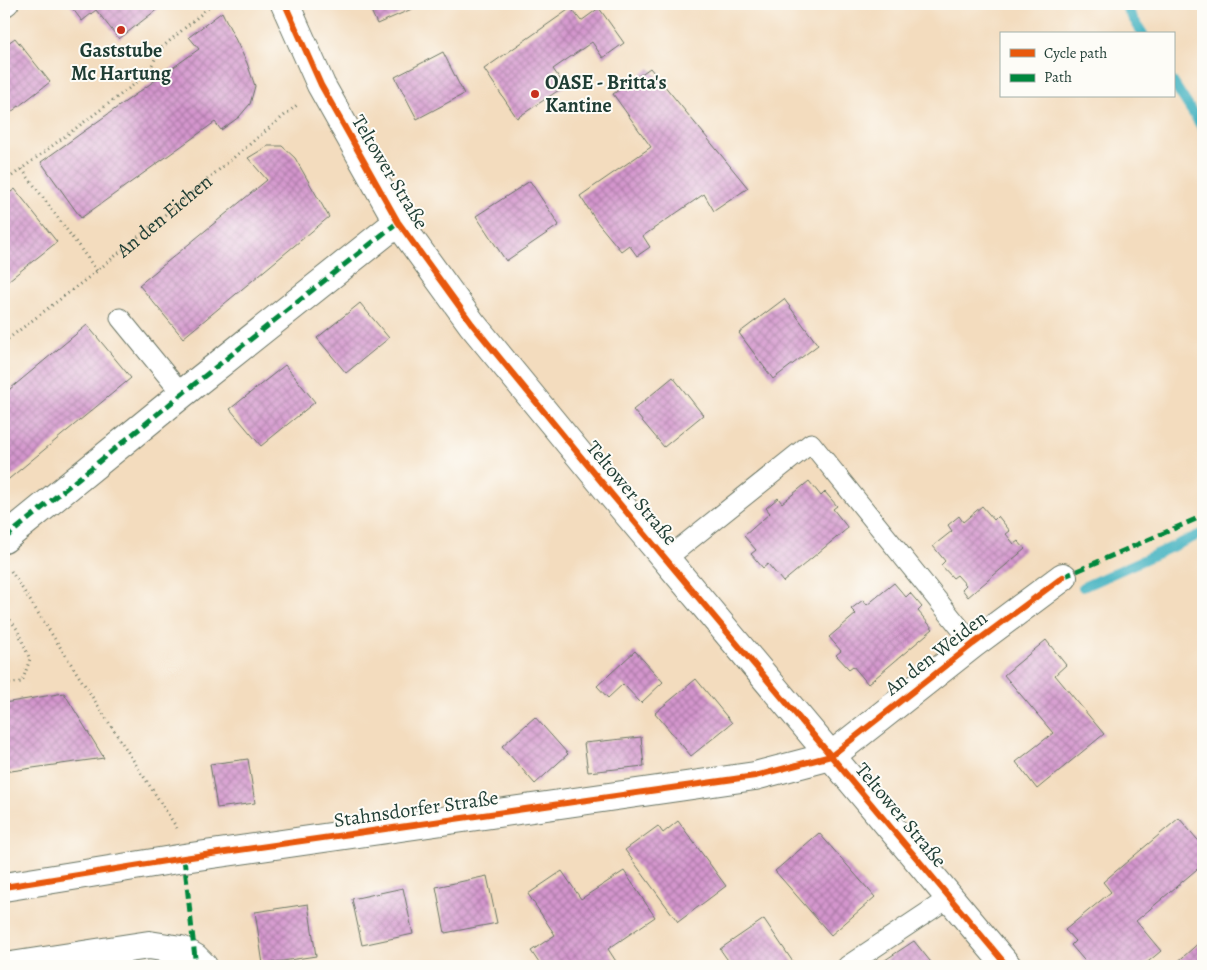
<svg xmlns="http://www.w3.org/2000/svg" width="1207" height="970" font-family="Alegreya,serif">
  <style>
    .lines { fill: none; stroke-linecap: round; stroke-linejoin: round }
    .stream { stroke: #45b3c1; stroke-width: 10 }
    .building { fill: url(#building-cross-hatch) }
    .service-casing { stroke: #697564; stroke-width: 21 }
    .minor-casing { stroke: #697564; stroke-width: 30 }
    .tertiary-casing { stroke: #697564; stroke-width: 30 }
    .secondary-casing { stroke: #697564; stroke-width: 30 }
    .path { stroke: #697564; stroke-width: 3; stroke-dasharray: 1 4; stroke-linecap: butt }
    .service { stroke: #fff; stroke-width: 19 }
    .minor { stroke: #fff; stroke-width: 28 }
    .tertiary { stroke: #fff; stroke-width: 28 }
    .secondary { stroke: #fff; stroke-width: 28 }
    .quiet { stroke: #00873e; stroke-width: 5; stroke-dasharray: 10 5; stroke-linecap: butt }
    .cycleway-casing { stroke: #fdfcf7; stroke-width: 9 }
    .cycleway { stroke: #e8590c; stroke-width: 6 }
    .poi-dot { fill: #c8321e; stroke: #fdfcf7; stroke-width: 2 }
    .labels { text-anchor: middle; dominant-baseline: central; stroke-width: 4; stroke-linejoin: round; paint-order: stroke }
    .poi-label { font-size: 20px; font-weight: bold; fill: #1f3d34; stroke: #fdfcf7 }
    .street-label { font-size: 20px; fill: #1f3d34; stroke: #fdfcf7 }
  </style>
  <defs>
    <pattern id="building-cross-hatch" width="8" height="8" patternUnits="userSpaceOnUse" patternTransform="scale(1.25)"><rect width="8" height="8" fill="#d495cd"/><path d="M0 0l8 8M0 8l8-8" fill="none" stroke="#ab7ba7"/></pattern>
  </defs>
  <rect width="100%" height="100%" fill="#fdfcf7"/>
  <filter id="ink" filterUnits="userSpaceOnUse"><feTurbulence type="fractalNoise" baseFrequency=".02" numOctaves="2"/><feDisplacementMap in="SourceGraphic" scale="10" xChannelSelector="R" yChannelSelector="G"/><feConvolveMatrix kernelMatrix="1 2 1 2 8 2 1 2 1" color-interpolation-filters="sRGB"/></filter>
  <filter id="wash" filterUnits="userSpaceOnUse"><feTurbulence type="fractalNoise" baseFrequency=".0096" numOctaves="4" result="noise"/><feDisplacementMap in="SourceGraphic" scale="20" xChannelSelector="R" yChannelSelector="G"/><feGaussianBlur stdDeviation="1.12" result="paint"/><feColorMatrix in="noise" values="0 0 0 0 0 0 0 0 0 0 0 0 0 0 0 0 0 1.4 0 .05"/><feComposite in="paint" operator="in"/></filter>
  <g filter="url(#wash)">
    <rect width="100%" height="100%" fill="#f3dcbe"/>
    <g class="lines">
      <path class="stream" d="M 1124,4 L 1143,34
        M 1173,82 L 1203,129
        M 1083,587 L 1203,533"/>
    </g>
    <g id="blocks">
      <path class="building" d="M 69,4 L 164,4 L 119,39 L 96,10 L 82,21 Z
        M 368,4 L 412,4 L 414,8 L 377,24 Z
        M 571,8 L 581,21 L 599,8 L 624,43 L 603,58 L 592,42 L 553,69 L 565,86 L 517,118 L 484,69 Z
        M 222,12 L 247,63 L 255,86 L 250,104 L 239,117 L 221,130 L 215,122 L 81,218 L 41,162 L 199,49 L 189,37 Z
        M 15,38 L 50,82 L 6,116 L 4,113 L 4,46 Z
        M 443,52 L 464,94 L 417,119 L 395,77 Z
        M 650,68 L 748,188 L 714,211 L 704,194 L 643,236 L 650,247 L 637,256 L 629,245 L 621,251 L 597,222 L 580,196 L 651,147 L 613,94 Z
        M 268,146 L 282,146 L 295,158 L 329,217 L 183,338 L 139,285 L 267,180 L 248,158 Z
        M 530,181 L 559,225 L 506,261 L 476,216 Z
        M 15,189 L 57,242 L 4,284 L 4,197 Z
        M 784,299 L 818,345 L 773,379 L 739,333 Z
        M 360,303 L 389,338 L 346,373 L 317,338 Z
        M 87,325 L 131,378 L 4,483 L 4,394 Z
        M 285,365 L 315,402 L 261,446 L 230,409 Z
        M 673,377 L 703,415 L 664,447 L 633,410 Z
        M 809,481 L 821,496 L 825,492 L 837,506 L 833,509 L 848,528 L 783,582 L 768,564 L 763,568 L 751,554 L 756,550 L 744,536 L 770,513 L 766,508 L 778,498 L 782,503 Z
        M 982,506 L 994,520 L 998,516 L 1010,531 L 1006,534 L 1014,544 L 1018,541 L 1025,549 L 968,597 L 962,589 L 966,585 L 957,575 L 953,578 L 941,565 L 945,561 L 933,546 L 952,531 L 948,525 L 959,516 L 963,522 Z
        M 894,583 L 906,597 L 910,593 L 922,607 L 918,611 L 933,629 L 868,684 L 853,666 L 849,669 L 836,655 L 841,651 L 829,637 L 856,614 L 851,609 L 863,600 L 867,605 Z
        M 1046,640 L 1066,665 L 1055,675 L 1104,734 L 1037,789 L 1016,762 L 1053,733 L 1004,675 Z
        M 635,651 L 663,682 L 641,703 L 623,684 L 608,698 L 597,686 Z
        M 696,679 L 732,723 L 691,756 L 655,713 Z
        M 64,693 L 104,758 L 4,772 L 4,703 Z
        M 535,717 L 568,754 L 535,784 L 502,746 Z
        M 641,737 L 644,766 L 588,772 L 584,743 Z
        M 248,759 L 255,803 L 217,808 L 210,764 Z
        M 1179,818 L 1203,846 L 1203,864 L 1136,921 L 1161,951 L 1143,966 L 1089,966 L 1071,945 L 1075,941 L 1065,930 L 1111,892 L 1103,882 Z
        M 678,821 L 726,886 L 678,922 L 625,850 L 658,826 L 663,833 Z
        M 819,833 L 875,897 L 831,935 L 775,871 Z
        M 562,871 L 581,899 L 624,871 L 655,917 L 608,949 L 619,966 L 541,966 L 531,951 L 555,935 L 528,894 Z
        M 487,876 L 497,923 L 445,933 L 436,887 Z
        M 403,888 L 413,934 L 362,945 L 352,899 Z
        M 308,904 L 316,956 L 263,964 L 255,912 Z
        M 764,919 L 793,962 L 787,966 L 732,966 L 720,949 Z
        M 1203,939 L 1203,966 L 1173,966 Z
        M 914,941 L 934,966 L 876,966 Z"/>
    </g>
  </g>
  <g filter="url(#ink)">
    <use href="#blocks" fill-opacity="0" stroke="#697564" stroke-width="1"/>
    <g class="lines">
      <defs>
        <path id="service" d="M 4,8 L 9,4
          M 120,318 L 182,394
          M 666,559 L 811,443 L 973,644
          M 847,966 L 949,898"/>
        <path id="minor" d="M 4,539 L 182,394 L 398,222
          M 831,756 L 973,644 L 1063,577
          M 11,966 L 149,945 L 181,950 L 195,958 L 203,966"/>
        <path id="tertiary" d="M 4,887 L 184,858 L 755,776 L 831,756"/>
        <path id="secondary" d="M 285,4 L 321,85 L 398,222 L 472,324 L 613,496 L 1007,966"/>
      </defs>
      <use href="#service" class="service-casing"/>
      <use href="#minor" class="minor-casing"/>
      <use href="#tertiary" class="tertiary-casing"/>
      <use href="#secondary" class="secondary-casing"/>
      <g class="path">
        <path d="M 22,169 L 97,271"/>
        <path d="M 4,182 L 147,75 L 160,49 L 213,4"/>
        <path id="s1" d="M 4,342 L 97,271 L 297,105"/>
        <path d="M 11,571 L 177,828"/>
        <path d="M 4,612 L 17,629 L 30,659 L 22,682 L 4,684"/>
      </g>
      <use href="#service" class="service"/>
      <use href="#minor" class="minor"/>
      <use href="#tertiary" class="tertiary"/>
      <use href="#secondary" class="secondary"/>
      <path class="quiet" d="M 4,539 L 182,394 L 398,222
        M 1063,577 L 1203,516
        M 184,858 L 195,958"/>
      <defs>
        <path id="cycleway" d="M 285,4 L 321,85 L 398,222 L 472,324 L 613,496 L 1007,966
          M 4,887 L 184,858 L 755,776 L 831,756 L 973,644 L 1063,577"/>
      </defs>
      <use href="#cycleway" class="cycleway-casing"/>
      <use href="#cycleway" class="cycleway"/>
    </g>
  </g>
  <g class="poi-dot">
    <circle cx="121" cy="30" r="5"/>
    <circle cx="535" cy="94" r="5"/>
  </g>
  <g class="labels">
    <g class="poi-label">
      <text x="121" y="50">Gaststube<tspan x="121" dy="23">Mc Hartung</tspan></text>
      <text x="545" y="82" text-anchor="start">OASE - Britta's<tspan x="545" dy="23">Kantine</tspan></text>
    </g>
    <g class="street-label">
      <text transform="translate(390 172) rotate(59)">Teltower Straße</text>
      <text stroke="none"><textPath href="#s1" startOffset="204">An den Eichen</textPath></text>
      <text transform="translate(632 493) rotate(50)">Teltower Straße</text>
      <text transform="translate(936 653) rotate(-38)">An den Weiden</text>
      <text transform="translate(416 809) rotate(-8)">Stahnsdorfer Straße</text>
      <text transform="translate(901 815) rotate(50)">Teltower Straße</text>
    </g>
  </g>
  <rect width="1207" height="970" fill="none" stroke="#fdfcf7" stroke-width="20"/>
  <rect x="1000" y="32" width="175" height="65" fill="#fdfcf7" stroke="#a4b0a9"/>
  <rect x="1010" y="49" width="25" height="8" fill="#e8590c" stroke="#a4b0a9"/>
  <text x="1044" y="58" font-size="15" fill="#1f3d34">Cycle path</text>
  <rect x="1010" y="74" width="25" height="8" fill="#00873e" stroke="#a4b0a9"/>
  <text x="1044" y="82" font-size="15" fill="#1f3d34">Path</text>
</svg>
